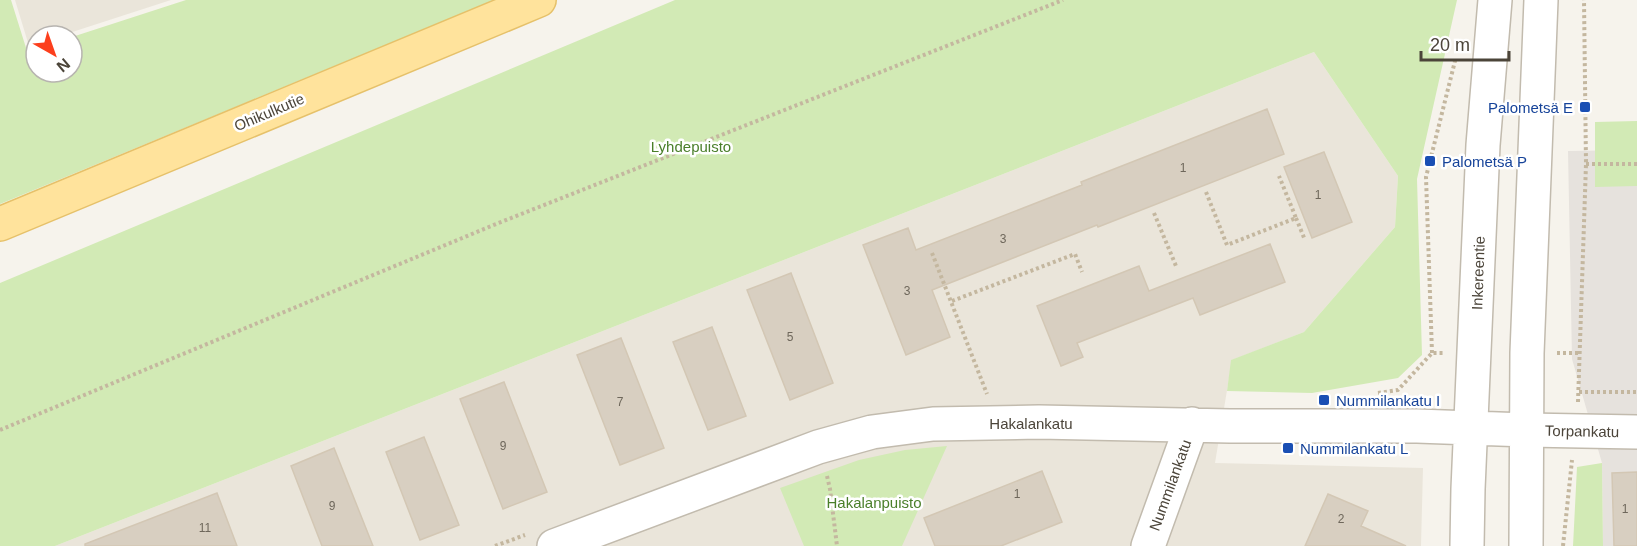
<svg xmlns="http://www.w3.org/2000/svg" width="1637" height="546" font-family="Arial,sans-serif">
  <style>
    .residential { fill: #eae5da }
    .industrial { fill: #e6e2dd }
    .green { fill: #d2eab5 }
    .building { fill: #d8cfc1; stroke: #d3c7b4; stroke-width: 1.5 }
    .lines { fill: none; stroke-linecap: round; stroke-linejoin: round }
    .minor-casing { stroke: #c2bbae; stroke-width: 36 }
    .tertiary-casing { stroke: #c2bbae; stroke-width: 36 }
    .primary-casing { stroke: #e6c16a; stroke-width: 36 }
    .path { stroke: #c4b79f; stroke-width: 4; stroke-dasharray: 3 3; stroke-linecap: butt }
    .minor { stroke: #fff; stroke-width: 33 }
    .tertiary { stroke: #fff; stroke-width: 33 }
    .primary { stroke: #ffe39c; stroke-width: 33 }
    .transit-dot { fill: #1a4fb4; stroke: #fff; stroke-width: 2 }
    .labels { text-anchor: middle; dominant-baseline: central; stroke-width: 5; stroke-linejoin: round; paint-order: stroke }
    .number-label { font-size: 12px; fill: #6e675b }
    .transit-label { font-size: 15px; fill: #164399; stroke: #fff; text-anchor: start }
    .street-label { font-size: 15px; fill: #4b4439; stroke: #fff }
    .park-label { font-size: 15px; fill: #4a7f2a; stroke: #fff }
  </style>
  <rect width="100%" height="100%" fill="#f6f3ec"/>
  <path class="residential" d="M 15,0 L 171,0 L 60,36 L 36,36 L 36,44 L 29,46 Z
    M 1314,52 L 1398,176 L 1395,227 L 1304,332 L 1232,360 L 1215,463 L 1423,468 L 1421,546 L 55,546 Z"/>
  <path class="industrial" d="M 1637,150 L 1637,546 L 1603,546 L 1602,463 L 1572,359 L 1568,151 Z"/>
  <path class="green" d="M 0,0 L 11,0 L 27,51 L 36,48 L 36,72 L 72,72 L 72,37 L 186,0 L 495,0 L 0,204 Z
    M 675,0 L 1457,0 L 1417,179 L 1422,355 L 1398,378 L 1312,393 L 1227,391 L 1231,360 L 1304,332 L 1395,227 L 1398,176 L 1314,52 L 55,546 L 0,546 L 0,283 Z
    M 1637,121 L 1637,186 L 1595,187 L 1595,122 Z
    M 947,446 L 902,546 L 804,546 L 780,488 L 859,460 L 905,450 Z
    M 1602,463 L 1603,546 L 1573,546 L 1577,467 Z"/>
  <path class="building" d="M 1267,109 L 1284,154 L 1098,227 L 1097,225 L 932,290 L 950,337 L 906,355 L 863,245 L 908,228 L 916,250 L 1082,185 L 1081,182 Z
    M 1324,152 L 1352,222 L 1312,238 L 1284,167 Z
    M 1270,244 L 1285,282 L 1200,315 L 1193,298 L 1077,343 L 1083,357 L 1061,366 L 1037,306 L 1139,266 L 1149,291 Z
    M 791,273 L 833,383 L 790,400 L 747,290 Z
    M 712,327 L 746,416 L 708,430 L 673,342 Z
    M 621,338 L 664,448 L 620,465 L 577,355 Z
    M 504,382 L 547,492 L 503,509 L 460,399 Z
    M 424,437 L 459,525 L 420,540 L 386,452 Z
    M 334,448 L 373,546 L 322,546 L 291,466 Z
    M 1042,471 L 1062,522 L 1001,546 L 935,546 L 924,518 Z
    M 1637,472 L 1637,546 L 1614,546 L 1612,473 Z
    M 217,493 L 237,546 L 85,546 L 85,544 Z
    M 1328,494 L 1368,511 L 1361,526 L 1406,546 L 1305,546 Z"/>
  <g class="lines">
    <defs>
      <path id="minor" d="M 1527,430 L 1637,432"/>
      <path id="tertiary" d="M 554,546 L 818,447 L 872,432 L 933,424 L 1039,422 L 1230,426 L 1417,426 L 1527,430
        M 1148,546 L 1192,424
        M 1467,546 L 1468,489 L 1483,145 L 1495,0
        M 1526,546 L 1527,353 L 1541,0"/>
      <path id="primary" d="M 0,224 L 539,0"/>
    </defs>
    <use href="#minor" class="minor-casing"/>
    <use href="#tertiary" class="tertiary-casing"/>
    <use href="#primary" class="primary-casing"/>
    <path class="path" d="M 1586,164 L 1637,164
      M 1206,192 L 1227,245 L 1296,218 L 1279,176
      M 1154,213 L 1176,266
      M 1296,218 L 1305,240
      M 932,253 L 987,394
      M 952,301 L 1075,254 L 1082,272
      M 1432,353 L 1426,177 L 1456,57
      M 1557,353 L 1580,353
      M 1579,392 L 1637,392
      M 1378,393 L 1398,390 L 1432,353 L 1444,353
      M 1578,402 L 1586,164 L 1584,0
      M 0,430 L 496,224 L 1063,0
      M 827,476 L 830,489 L 837,546
      M 495,546 L 525,535
      M 1563,546 L 1572,460"/>
    <use href="#minor" class="minor"/>
    <use href="#tertiary" class="tertiary"/>
    <use href="#primary" class="primary"/>
  </g>
  <g class="transit-dot">
    <rect x="1579" y="101" width="12" height="12" rx="3"/>
    <rect x="1424" y="155" width="12" height="12" rx="3"/>
    <rect x="1318" y="394" width="12" height="12" rx="3"/>
    <rect x="1282" y="442" width="12" height="12" rx="3"/>
  </g>
  <g class="labels">
    <g class="number-label">
      <text x="1183" y="168">1</text>
      <text x="1318" y="195">1</text>
      <text x="1003" y="239">3</text>
      <text x="907" y="291">3</text>
      <text x="790" y="337">5</text>
      <text x="620" y="402">7</text>
      <text x="503" y="446">9</text>
      <text x="1017" y="494">1</text>
      <text x="332" y="506">9</text>
      <text x="1625" y="509">1</text>
      <text x="1341" y="519">2</text>
      <text x="205" y="528">11</text>
    </g>
    <g class="transit-label">
      <text x="1573" y="107" text-anchor="end">Palometsä E</text>
      <text x="1442" y="161">Palometsä P</text>
      <text x="1336" y="400">Nummilankatu I</text>
      <text x="1300" y="448">Nummilankatu L</text>
    </g>
    <g class="street-label">
      <text transform="translate(269 112) rotate(-23)">Ohikulkutie</text>
      <text transform="translate(1478 273) rotate(-88)">Inkereentie</text>
      <text x="1031" y="423">Hakalankatu</text>
      <text transform="translate(1582 431) rotate(1)">Torpankatu</text>
      <text transform="translate(1170 485) rotate(-70)">Nummilankatu</text>
    </g>
    <g class="park-label">
      <text x="691" y="146">Lyhdepuisto</text>
      <text x="874" y="502">Hakalanpuisto</text>
    </g>
  </g>
  <g transform="translate(54 54) rotate(140)"><circle r="28" fill="#ffffff" stroke="#b7b4b0" stroke-width="1.5"/>
  <path d="M0-4.5L10 22L0 15L-10 22Z" fill="#fc3f1d"/>
  <text y="-9" font-size="16" font-weight="bold" text-anchor="middle" fill="#4b4439">N</text>
  </g>
  <path d="M1421 51v9h88v-9" fill="none" stroke="#4b4439" stroke-width="3"/>
  <text x="1430" y="51" font-size="18" fill="#4b4439" stroke="#ffffff" stroke-width="4.5" paint-order="stroke">20 m</text>
</svg>
